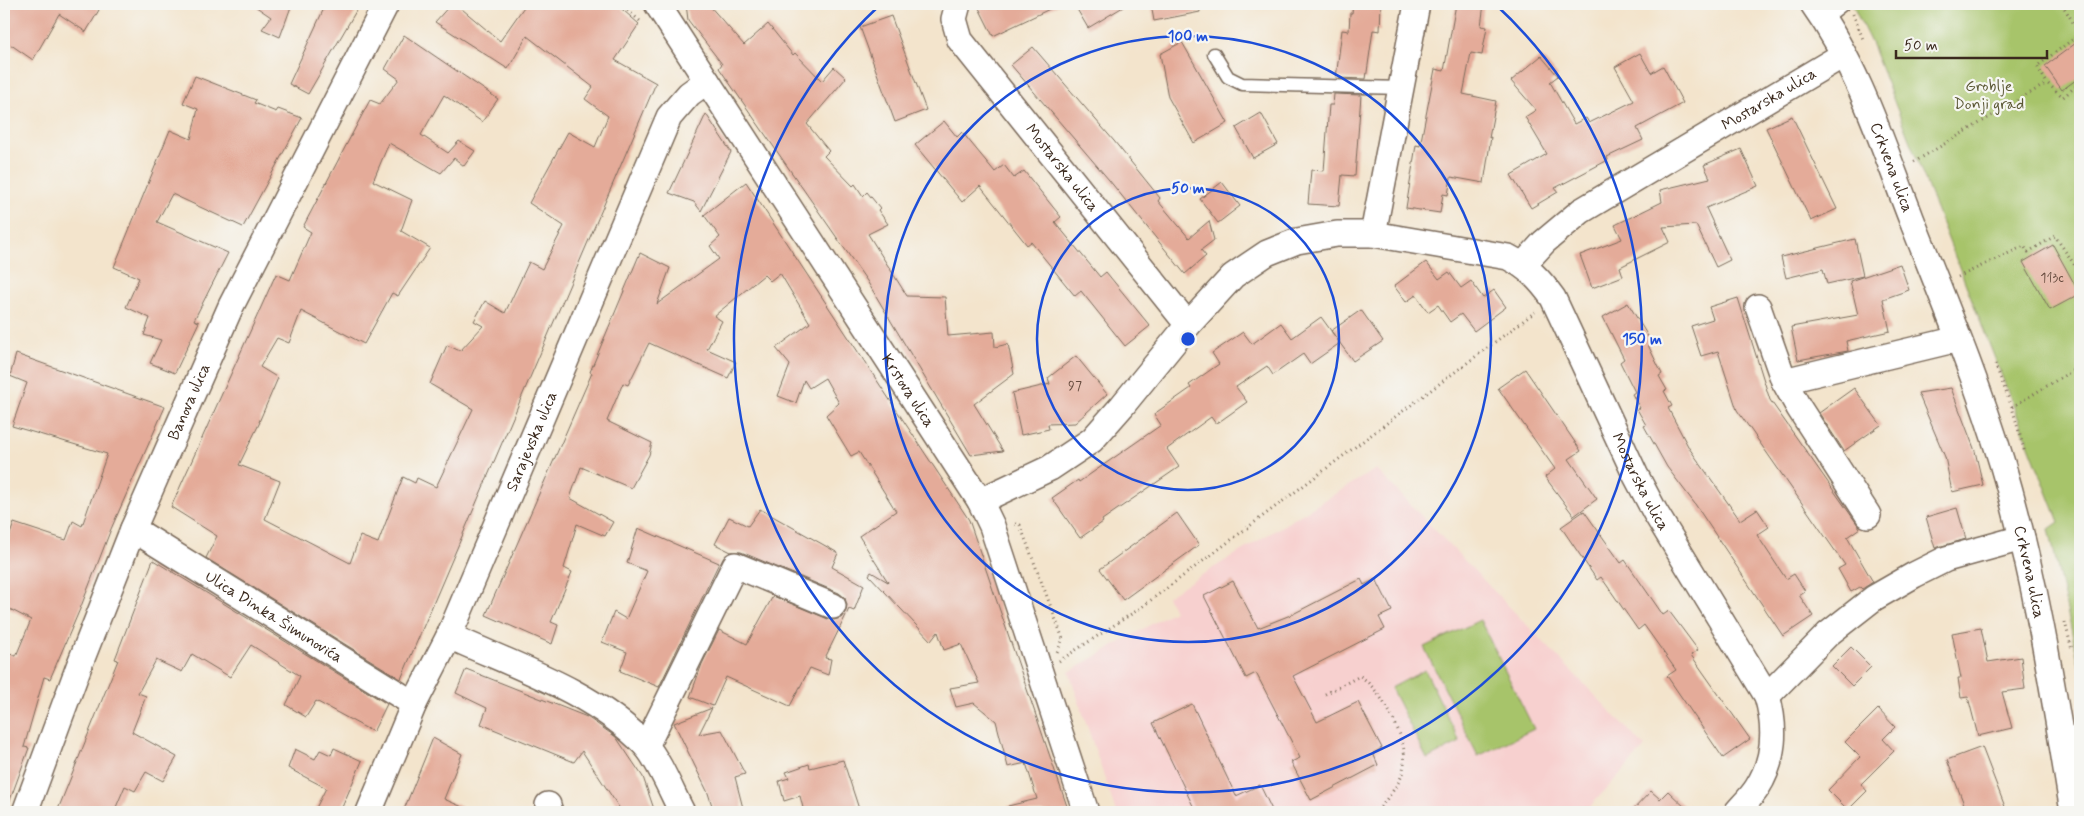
<svg xmlns="http://www.w3.org/2000/svg" width="2084" height="816" font-family="Mynerve,sans-serif">
  <style>
    .built { fill: #f7d0cf }
    .green { fill: #a7c46b; stroke: #717744 }
    .building { fill: #e4ab99 }
    .lines { fill: none; stroke-linecap: round; stroke-linejoin: round }
    .lane-casing { stroke: #7b6b5b; stroke-width: 15 }
    .street-casing { stroke: #7b6b5b; stroke-width: 28 }
    .path { stroke: #7b6b5b; stroke-width: 3; stroke-dasharray: 1 4; stroke-linecap: butt }
    .lane { stroke: #fff; stroke-width: 12 }
    .street { stroke: #fff; stroke-width: 25 }
    .ring { fill: none; stroke: #1d4ed8; stroke-width: 2.5 }
    .labels { text-anchor: middle; dominant-baseline: central; stroke-width: 4.5; stroke-linejoin: round; paint-order: stroke }
    .number-label { font-size: 14px; fill: #654a3d }
    .park-label { font-size: 16px; fill: #5b5835; stroke: #f6f6f2 }
    .street-label { font-size: 16px; fill: #3b2a1e; stroke: #f6f6f2 }
    .centre { fill: #1d4ed8; stroke: #f6f6f2; stroke-width: 2.5 }
    .ring-label { font-size: 15px; text-anchor: middle; font-weight: bold; fill: #1d4ed8; stroke: #f6f6f2; stroke-width: 4.5; stroke-linejoin: round; paint-order: stroke }
  </style>
  <rect width="100%" height="100%" fill="#f6f6f2"/>
  <filter id="ink" filterUnits="userSpaceOnUse"><feTurbulence type="fractalNoise" baseFrequency=".02" numOctaves="2"/><feDisplacementMap in="SourceGraphic" scale="10" xChannelSelector="R" yChannelSelector="G"/><feConvolveMatrix kernelMatrix="1 2 1 2 8 2 1 2 1" color-interpolation-filters="sRGB"/></filter>
  <filter id="wash" filterUnits="userSpaceOnUse"><feTurbulence type="fractalNoise" baseFrequency=".0096" numOctaves="4" result="noise"/><feDisplacementMap in="SourceGraphic" scale="20" xChannelSelector="R" yChannelSelector="G"/><feGaussianBlur stdDeviation="1.12" result="paint"/><feColorMatrix in="noise" values="0 0 0 0 0 0 0 0 0 0 0 0 0 0 0 0 0 1.4 0 .05"/><feComposite in="paint" operator="in"/></filter>
  <g filter="url(#wash)">
    <rect width="100%" height="100%" fill="#f3e4cc"/>
    <path class="built" d="M 1376,469 L 1645,747 L 1585,812 L 1116,812 L 1069,672 L 1174,611 L 1167,596 Z"/>
    <path class="green" d="M 1856,4 L 2080,4 L 2080,669 L 2049,529 L 2059,522 L 1872,45 L 1853,6 Z
      M 1480,620 L 1534,729 L 1478,756 L 1424,647 Z
      M 1425,670 L 1460,742 L 1427,759 L 1391,688 Z"/>
    <g id="blocks">
      <path class="building" d="M 4,4 L 92,4 L 99,10 L 86,32 L 59,14 L 33,60 L 4,40 Z
        M 252,4 L 292,4 L 280,37 L 262,29 L 271,17 Z
        M 326,4 L 360,4 L 308,94 L 289,84 Z
        M 451,4 L 456,4 L 500,41 L 526,4 L 616,4 L 639,24 L 615,60 L 656,83 L 401,679 L 206,558 L 217,536 L 171,507 L 276,274 L 290,280 L 311,232 L 303,227 L 370,100 L 380,104 L 399,79 L 385,69 L 404,35 L 498,99 L 482,122 L 444,95 L 421,135 L 448,153 L 459,141 L 475,151 L 464,166 L 454,158 L 441,173 L 389,143 L 373,181 L 412,200 L 401,231 L 430,248 L 398,296 L 392,293 L 364,344 L 301,311 L 289,343 L 277,338 L 260,367 L 278,378 L 259,422 L 260,422 L 239,465 L 280,481 L 265,519 L 350,563 L 360,536 L 378,543 L 403,477 L 415,483 L 417,478 L 436,487 L 473,409 L 430,384 L 447,345 L 460,351 L 483,326 L 474,321 L 485,301 L 505,313 L 529,262 L 542,269 L 564,226 L 529,203 L 568,132 L 595,147 L 608,116 L 585,99 L 593,87 L 527,36 L 508,69 L 435,22 Z
        M 686,4 L 708,4 L 744,45 L 768,24 L 793,55 L 795,53 L 822,81 L 834,67 L 846,78 L 807,124 L 829,151 L 824,156 L 853,186 L 855,184 L 863,196 L 867,192 L 880,208 L 878,210 L 888,224 L 868,234 L 907,296 L 945,297 L 948,336 L 994,332 L 995,347 L 1008,344 L 1014,374 L 974,404 L 1003,451 L 971,455 L 867,281 L 719,68 L 722,64 L 688,20 Z
        M 977,4 L 1060,4 L 993,36 Z
        M 1074,4 L 1128,4 L 1088,28 Z
        M 1151,4 L 1199,4 L 1200,12 L 1154,21 Z
        M 1353,4 L 1381,4 L 1380,31 L 1373,30 L 1366,79 L 1336,78 L 1342,30 L 1349,31 L 1350,13 L 1352,13 Z
        M 1456,4 L 1484,4 L 1481,26 L 1487,27 L 1482,55 L 1471,53 L 1463,94 L 1496,101 L 1489,138 L 1491,137 L 1484,183 L 1451,177 L 1448,195 L 1443,194 L 1440,213 L 1406,208 L 1416,145 L 1420,146 L 1435,69 L 1444,71 Z
        M 891,16 L 926,110 L 895,122 L 860,27 Z
        M 2080,40 L 2080,77 L 2062,90 L 2045,66 Z
        M 1182,42 L 1228,123 L 1194,143 L 1168,97 L 1160,54 Z
        M 1033,47 L 1114,141 L 1160,198 L 1158,201 L 1189,238 L 1209,221 L 1214,240 L 1201,250 L 1206,256 L 1185,274 L 1109,180 L 1011,65 Z
        M 1640,53 L 1651,73 L 1663,66 L 1683,103 L 1637,128 L 1643,140 L 1607,157 L 1608,160 L 1555,188 L 1558,192 L 1531,208 L 1511,175 L 1547,154 L 1525,117 L 1536,110 L 1511,81 L 1541,56 L 1558,76 L 1550,82 L 1574,124 L 1586,118 L 1589,123 L 1634,101 L 1615,67 Z
        M 195,76 L 256,100 L 254,103 L 276,112 L 278,109 L 302,118 L 243,227 L 172,194 L 157,222 L 228,253 L 194,320 L 199,322 L 175,373 L 150,363 L 161,340 L 144,335 L 150,318 L 126,307 L 139,278 L 114,267 L 170,130 L 191,139 L 198,109 L 183,103 Z
        M 1334,94 L 1361,95 L 1355,176 L 1342,175 L 1339,206 L 1308,204 L 1311,170 L 1324,171 L 1329,105 L 1333,105 Z
        M 1261,113 L 1278,144 L 1253,158 L 1236,128 Z
        M 706,114 L 731,152 L 701,211 L 694,202 L 669,193 Z
        M 1792,116 L 1837,209 L 1811,221 L 1766,128 Z
        M 944,121 L 957,137 L 962,132 L 995,172 L 1004,165 L 1014,178 L 1024,171 L 1061,217 L 1055,222 L 1100,277 L 1106,272 L 1150,326 L 1125,346 L 1081,291 L 1075,296 L 1031,242 L 1027,245 L 980,186 L 962,202 L 915,145 Z
        M 1741,149 L 1758,186 L 1706,208 L 1730,260 L 1716,267 L 1696,225 L 1663,227 L 1670,242 L 1620,267 L 1623,276 L 1592,288 L 1580,255 L 1622,239 L 1615,225 L 1662,202 L 1660,190 L 1710,178 L 1704,165 Z
        M 746,182 L 969,520 L 1069,812 L 1008,812 L 1008,806 L 1037,799 L 1026,763 L 1008,767 L 996,721 L 974,703 L 956,707 L 950,688 L 979,683 L 961,644 L 944,650 L 938,632 L 931,641 L 869,575 L 871,572 L 888,582 L 859,536 L 896,511 L 859,452 L 851,456 L 826,415 L 839,403 L 825,378 L 809,388 L 804,380 L 796,403 L 778,396 L 790,365 L 776,348 L 810,323 L 780,273 L 770,281 L 764,275 L 714,316 L 722,321 L 707,349 L 736,362 L 728,378 L 649,343 L 628,385 L 623,383 L 607,421 L 652,443 L 649,455 L 631,488 L 581,467 L 570,498 L 613,522 L 605,536 L 577,524 L 564,568 L 572,572 L 551,622 L 558,625 L 552,644 L 486,615 L 592,373 L 590,372 L 640,253 L 670,268 L 657,304 L 719,259 L 710,246 L 720,237 L 704,215 Z
        M 1222,182 L 1240,206 L 1218,223 L 1200,199 Z
        M 1855,239 L 1863,276 L 1827,284 L 1823,269 L 1786,278 L 1781,257 Z
        M 2053,245 L 2080,294 L 2050,310 L 2023,262 Z
        M 1426,262 L 1439,279 L 1449,272 L 1461,288 L 1471,281 L 1483,298 L 1494,290 L 1506,307 L 1474,331 L 1461,314 L 1450,322 L 1438,305 L 1428,312 L 1416,295 L 1406,302 L 1394,286 Z
        M 1900,264 L 1909,290 L 1883,299 L 1890,331 L 1846,341 L 1848,351 L 1798,360 L 1791,327 L 1858,315 L 1850,281 Z
        M 1738,298 L 1770,400 L 1860,528 L 1847,537 L 1873,582 L 1862,589 L 1860,587 L 1851,592 L 1838,569 L 1845,565 L 1737,410 L 1718,351 L 1701,356 L 1691,326 L 1713,319 L 1709,307 Z
        M 1628,303 L 1652,343 L 1648,345 L 1662,374 L 1659,376 L 1667,390 L 1664,391 L 1672,406 L 1668,408 L 1689,448 L 1740,520 L 1757,509 L 1769,527 L 1757,535 L 1786,579 L 1794,574 L 1805,591 L 1799,595 L 1813,616 L 1783,636 L 1695,504 L 1667,467 L 1644,426 L 1646,425 L 1637,409 L 1640,408 L 1632,394 L 1635,392 L 1620,362 L 1624,359 L 1603,317 Z
        M 1361,310 L 1383,341 L 1353,361 L 1331,331 Z
        M 1321,317 L 1340,343 L 1310,364 L 1303,354 L 1273,375 L 1267,366 L 1236,387 L 1247,402 L 1216,424 L 1211,417 L 1167,449 L 1179,467 L 1102,520 L 1103,522 L 1080,538 L 1052,498 L 1078,480 L 1079,482 L 1161,425 L 1154,414 L 1191,388 L 1189,385 L 1219,364 L 1212,353 L 1243,332 L 1252,344 L 1281,323 L 1292,338 Z
        M 16,354 L 165,407 L 111,529 L 80,609 L 50,679 L 44,677 L 24,747 L 29,748 L 6,811 L 4,811 L 4,652 L 16,656 L 31,620 L 4,606 L 4,551 L 14,523 L 66,540 L 73,521 L 82,526 L 107,454 L 12,426 L 27,383 L 10,376 Z
        M 1076,356 L 1107,394 L 1075,423 L 1048,424 L 1049,429 L 1021,435 L 1012,393 L 1050,384 L 1048,378 Z
        M 1525,369 L 1581,451 L 1569,459 L 1597,499 L 1574,516 L 1545,477 L 1555,469 L 1498,388 Z
        M 1854,388 L 1881,425 L 1844,451 L 1819,413 Z
        M 1951,388 L 1975,451 L 1983,485 L 1952,492 L 1945,457 L 1918,393 Z
        M 1957,508 L 1966,539 L 1935,548 L 1926,517 Z
        M 760,509 L 838,553 L 832,567 L 864,585 L 854,611 L 849,609 L 825,658 L 831,659 L 828,675 L 810,668 L 790,706 L 726,677 L 713,706 L 690,697 L 702,664 L 719,630 L 747,644 L 773,596 L 828,619 L 834,620 L 841,618 L 846,611 L 847,605 L 845,598 L 839,593 L 741,552 L 731,552 L 715,544 L 729,517 L 748,526 Z
        M 1584,511 L 1621,563 L 1625,560 L 1663,615 L 1669,611 L 1698,650 L 1691,655 L 1750,739 L 1723,758 L 1667,676 L 1676,670 L 1644,625 L 1638,630 L 1601,577 L 1597,580 L 1561,527 Z
        M 1177,513 L 1199,545 L 1123,600 L 1100,569 Z
        M 638,528 L 719,563 L 659,687 L 620,671 L 627,652 L 602,642 L 614,612 L 626,619 L 647,571 L 627,563 Z
        M 153,560 L 387,704 L 373,732 L 316,701 L 306,717 L 286,705 L 300,676 L 251,645 L 230,677 L 192,654 L 182,672 L 156,660 L 138,693 L 146,696 L 132,732 L 177,757 L 163,781 L 146,772 L 135,791 L 125,786 L 114,812 L 57,812 L 118,660 L 115,659 Z
        M 1361,579 L 1364,585 L 1376,579 L 1392,611 L 1379,617 L 1385,629 L 1293,676 L 1317,722 L 1358,702 L 1382,748 L 1373,753 L 1378,765 L 1311,800 L 1291,762 L 1300,758 L 1256,673 L 1246,678 L 1204,596 L 1233,581 L 1258,628 L 1293,614 Z
        M 1981,628 L 1988,662 L 2021,657 L 2025,689 L 2002,692 L 2012,728 L 1978,736 L 1968,697 L 1961,698 L 1958,678 L 1961,678 L 1952,633 Z
        M 1851,647 L 1871,667 L 1852,686 L 1832,666 Z
        M 466,669 L 587,717 L 616,737 L 643,777 L 655,812 L 622,812 L 582,751 L 574,762 L 481,724 L 487,708 L 456,693 Z
        M 1192,704 L 1236,796 L 1260,785 L 1273,812 L 1196,812 L 1153,723 Z
        M 712,708 L 699,734 L 722,730 L 745,774 L 735,777 L 744,812 L 714,812 L 708,793 L 674,723 Z
        M 1878,709 L 1895,727 L 1883,739 L 1894,751 L 1861,784 L 1867,791 L 1848,810 L 1828,790 L 1860,757 L 1845,742 Z
        M 433,738 L 462,754 L 444,799 L 474,812 L 403,812 Z
        M 1982,747 L 2007,812 L 1967,812 L 1947,760 Z
        M 334,748 L 362,761 L 340,812 L 314,812 L 326,788 L 288,768 L 295,749 L 315,759 L 320,750 L 331,755 Z
        M 843,760 L 860,812 L 804,812 L 800,796 L 784,801 L 779,781 L 789,778 L 786,772 L 809,764 L 810,768 Z
        M 1651,791 L 1660,799 L 1668,791 L 1690,812 L 1631,812 Z"/>
    </g>
  </g>
  <g filter="url(#ink)">
    <use href="#blocks" fill-opacity="0" stroke="#7b6b5b" stroke-width="1"/>
    <g class="lines">
      <defs>
        <path id="lane" d="M 1824,19 L 1843,4
          M 1214,54 L 1228,77 L 1242,84 L 1402,88
          M 2061,736 L 2080,730"/>
        <g id="street">
          <path id="s1" d="M 657,4 L 980,501 L 992,526 L 1086,812"/>
          <path id="s2" d="M 958,4 L 954,19 L 960,40 L 1188,325"/>
          <path id="s3" d="M 1813,4 C 1859,68 1883,146 1911,218 C 1943,299 1977,380 2002,463 C 2036,577 2054,695 2073,812"/>
          <path d="M 1373,234 L 1417,4"/>
          <path id="s4" d="M 1523,265 L 1544,242 L 1581,211 L 1843,55"/>
          <path d="M 1758,307 L 1784,381 L 1799,408 L 1868,515"/>
          <path d="M 1784,381 L 1958,339"/>
          <path id="s5" d="M 980,501 L 1050,468 L 1092,440 L 1122,406 L 1188,325 L 1233,276 L 1267,253 L 1297,241 L 1337,234 L 1373,234 L 1508,257 C 1528,267 1540,280 1553,298 L 1635,474 L 1655,512 L 1767,696 C 1776,727 1775,760 1757,788 C 1752,796 1744,804 1737,812"/>
          <path id="s6" d="M 133,529 L 414,704"/>
          <path d="M 449,636 C 515,666 595,692 645,745 C 659,760 672,793 682,812"/>
          <path d="M 1767,696 L 1828,634 L 1874,598 L 1914,575 L 1946,559 L 2022,538"/>
          <path d="M 646,746 L 735,565 L 833,606"/>
          <path d="M 548,805 L 550,812"/>
          <path id="s7" d="M 25,812 L 79,666 L 133,529 L 231,306 L 386,4"/>
          <path id="s8" d="M 369,812 L 414,704 L 449,636 L 669,117 L 689,94 L 707,81"/>
        </g>
      </defs>
      <use href="#lane" class="lane-casing"/>
      <use href="#street" class="street-casing"/>
      <path class="path" d="M 620,4 L 640,21
        M 2062,4 L 2080,34
        M 1853,14 L 1863,39
        M 2080,34 L 2037,66 L 2047,83 L 2063,97 L 2080,83
        M 1914,162 L 2047,83
        M 1958,277 L 2024,246 L 2028,252 L 2055,236 L 2078,270 L 2080,268
        M 1995,364 L 2012,407 L 2025,453
        M 2012,407 L 2080,366
        M 1015,524 L 1020,525 L 1063,639 L 1057,652
        M 2065,622 L 2072,650
        M 1059,661 L 1139,609 L 1535,312
        M 1325,694 L 1360,676 C 1379,688 1401,728 1404,751 C 1405,757 1404,768 1402,774 C 1400,784 1383,803 1377,812"/>
      <use href="#lane" class="lane"/>
      <use href="#street" class="street"/>
    </g>
  </g>
  <g class="ring">
    <circle cx="1188" cy="339" r="151"/>
    <circle cx="1188" cy="339" r="303"/>
    <path d="M1495 4A454 454 0 1 1 881 4"/>
  </g>
  <g class="labels">
    <g class="number-label">
      <text x="2052" y="278">113c</text>
      <text x="1075" y="386">97</text>
    </g>
    <g class="park-label">
      <text x="1989" y="86">Groblje<tspan x="1989" dy="18">Donji grad</tspan></text>
    </g>
    <g class="street-label">
      <text stroke="none"><textPath href="#s4" startOffset="298">Mostarska ulica</textPath></text>
      <text stroke="none"><textPath href="#s2" startOffset="201">Mostarska ulica</textPath></text>
      <text stroke="none"><textPath href="#s3" startOffset="182">Crkvena ulica</textPath></text>
      <text stroke="none"><textPath href="#s1" startOffset="461">Krstova ulica</textPath></text>
      <text stroke="none"><textPath href="#s7" startOffset="442">Banova ulica</textPath></text>
      <text stroke="none"><textPath href="#s8" startOffset="405">Sarajevska ulica</textPath></text>
      <text stroke="none"><textPath href="#s5" startOffset="896">Mostarska ulica</textPath></text>
      <text stroke="none"><textPath href="#s3" startOffset="610">Crkvena ulica</textPath></text>
      <text stroke="none"><textPath href="#s6" startOffset="166">Ulica Dinka Šimunovića</textPath></text>
    </g>
  </g>
  <circle cx="1188" cy="339" r="8" class="centre"/>
  <g class="ring-label">
    <text x="1188" y="41">100 m</text>
    <text x="1188" y="193">50 m</text>
    <text x="1642" y="344">150 m</text>
  </g>
  <rect width="2084" height="816" fill="none" stroke="#f6f6f2" stroke-width="20"/>
  <path d="M1896 50v8h151v-8" fill="none" stroke="#3b2a1e" stroke-width="2.5"/>
  <text x="1904" y="50" font-size="15" fill="#3b2a1e" stroke="#f6f6f2" stroke-width="4" paint-order="stroke">50 m</text>
</svg>
